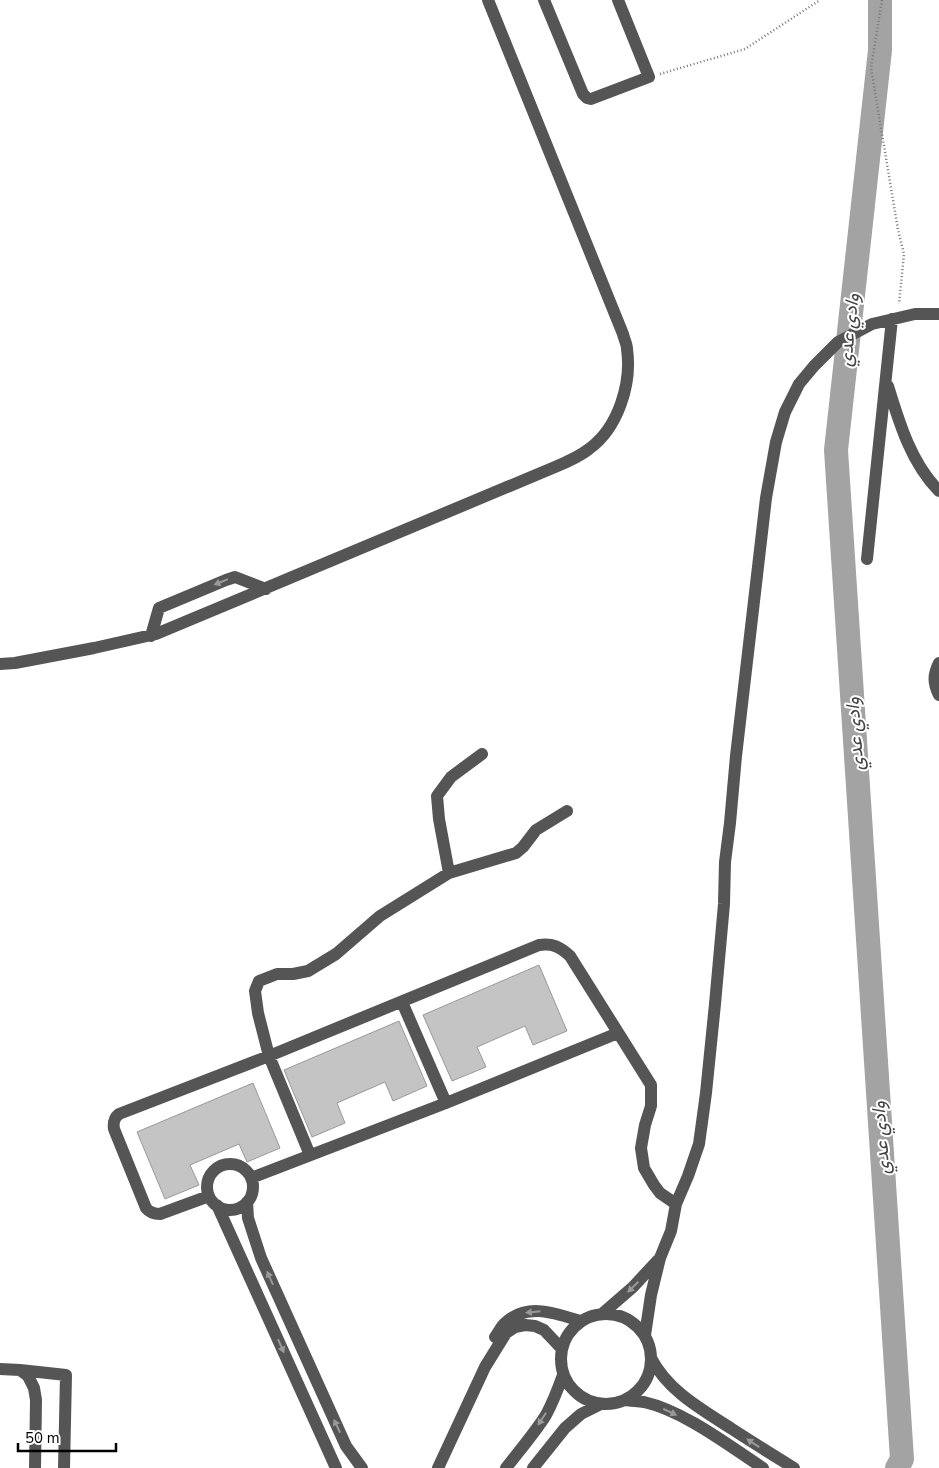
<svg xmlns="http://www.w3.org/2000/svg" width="939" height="1468" font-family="'Nunito Sans',Vazirmatn,sans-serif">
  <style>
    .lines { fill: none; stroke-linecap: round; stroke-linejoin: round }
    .river { stroke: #a3a3a3; stroke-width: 24 }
    .building { fill: #c4c4c4; stroke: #999 }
    .path { stroke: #777; stroke-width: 2.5; stroke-dasharray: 1 2.5; stroke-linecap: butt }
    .minor { stroke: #555; stroke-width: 12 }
    .oneway { fill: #999 }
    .labels { text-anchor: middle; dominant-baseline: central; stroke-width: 4; stroke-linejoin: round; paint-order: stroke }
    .water-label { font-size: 19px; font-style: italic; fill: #444; stroke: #fff }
  </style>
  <rect width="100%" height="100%" fill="#fff"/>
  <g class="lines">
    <path class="river" d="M 880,0 L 880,50 L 836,450 L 902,1459 L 897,1468"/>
  </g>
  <path class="building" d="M 539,965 L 567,1031 L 533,1045 L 525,1026 L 477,1047 L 486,1067 L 452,1081 L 423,1015 Z
    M 399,1021 L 427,1086 L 393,1101 L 385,1082 L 337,1103 L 345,1123 L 312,1137 L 284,1070 Z
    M 253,1083 L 280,1148 L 247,1162 L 239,1144 L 190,1165 L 199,1185 L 165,1199 L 137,1132 Z"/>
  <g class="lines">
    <path class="path" d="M 882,0 L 871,68 L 898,230 L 904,254 L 899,304
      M 660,74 L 745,49 L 820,0"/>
    <path class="minor" d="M 544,0 L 583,94 L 587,98 L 591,99 L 649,77 L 618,0
      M 888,386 C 899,422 911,463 939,491
      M 867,559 L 892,319
      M 151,636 L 159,608 L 226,580 L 235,577 L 266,589
      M 939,663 C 933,675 933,683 939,695
      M 0,664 L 15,663 L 94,648 L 156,634 L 555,467 C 567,462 579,457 589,449 C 618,428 632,384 627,349 C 627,344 624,339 623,334 L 488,0
      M 449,873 L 439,819 L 437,796 L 451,777 L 482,754
      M 402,1002 L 446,1103
      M 310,1155 L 269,1056 L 258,1013 L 255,991 L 259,981 L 277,974 L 293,974 L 308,971 L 336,954 L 380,916 L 449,873 L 516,853 L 523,847 L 536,830 L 567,811
      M207 1187a23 23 0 1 1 46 0a23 23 0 1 1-46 0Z
      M 251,1178 L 446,1103 L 618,1033
      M 209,1196 L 160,1214 C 154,1214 150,1213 146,1208 L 114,1129 C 113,1122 114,1118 119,1114 L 269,1056 L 539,945 C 553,943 560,947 570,956 L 651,1085 L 651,1106 L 645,1125 L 641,1148 L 644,1168 L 654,1185 L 660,1193 L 676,1204
      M 247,1202 L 248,1218 L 261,1258 L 346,1446 L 362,1468
      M 217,1205 L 336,1468
      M 603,1313 L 633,1287 L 658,1260
      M561 1359a45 45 0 1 1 90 0a45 45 0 1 1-90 0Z
      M 645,1335 L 651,1295 L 660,1258 L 671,1231 L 676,1204 L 688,1176 L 699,1144 L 706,1093 L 715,1004 L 724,904 L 725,862 L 730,823 L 736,756 L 766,498 L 776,442 L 785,412 L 799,384 L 814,366 L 838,342 L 872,324 L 915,314 L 939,314
      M 495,1337 C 498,1333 501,1327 504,1324 C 526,1302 555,1313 580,1321
      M 651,1358 C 668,1391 701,1409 732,1429 C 752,1442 773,1455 794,1468
      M 0,1369 L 20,1370 L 66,1375 L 64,1468
      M 20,1370 L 28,1376 L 34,1388 L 36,1400 L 35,1468
      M 625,1400 C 631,1401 638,1401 644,1402 C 684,1411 728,1445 763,1468
      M 438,1468 L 485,1367 L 506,1333 L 515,1327 L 525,1325 L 535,1326 L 544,1330 L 561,1348
      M 506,1468 C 519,1451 534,1434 546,1415 C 553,1402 558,1389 563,1375
      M 533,1468 L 565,1428 L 581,1414 L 601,1404"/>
  </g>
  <defs><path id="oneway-solid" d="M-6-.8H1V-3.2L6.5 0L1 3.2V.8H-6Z" transform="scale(1.25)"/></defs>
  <g class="oneway">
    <use href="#oneway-solid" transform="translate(221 582) rotate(158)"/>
    <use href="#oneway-solid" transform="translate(270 1278) rotate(-114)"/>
    <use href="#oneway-solid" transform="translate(633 1287) rotate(136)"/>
    <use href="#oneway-solid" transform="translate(533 1312) rotate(174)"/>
    <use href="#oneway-solid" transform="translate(281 1346) rotate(66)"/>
    <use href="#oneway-solid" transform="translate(670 1412) rotate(25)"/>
    <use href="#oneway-solid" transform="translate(542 1419) rotate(123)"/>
    <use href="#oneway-solid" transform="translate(337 1426) rotate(-115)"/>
    <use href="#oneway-solid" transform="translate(753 1443) rotate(-147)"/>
  </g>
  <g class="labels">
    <g class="water-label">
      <text transform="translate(849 330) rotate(-84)">وادي عدي</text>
      <text transform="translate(855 734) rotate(-94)">وادي عدي</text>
      <text transform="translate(881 1138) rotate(-94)">وادي عدي</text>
    </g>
  </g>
  <path d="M18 1443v8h98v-8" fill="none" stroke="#000000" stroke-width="2.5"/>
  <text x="25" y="1443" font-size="15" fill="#000000" stroke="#ffffff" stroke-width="4" paint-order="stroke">50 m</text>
</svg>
